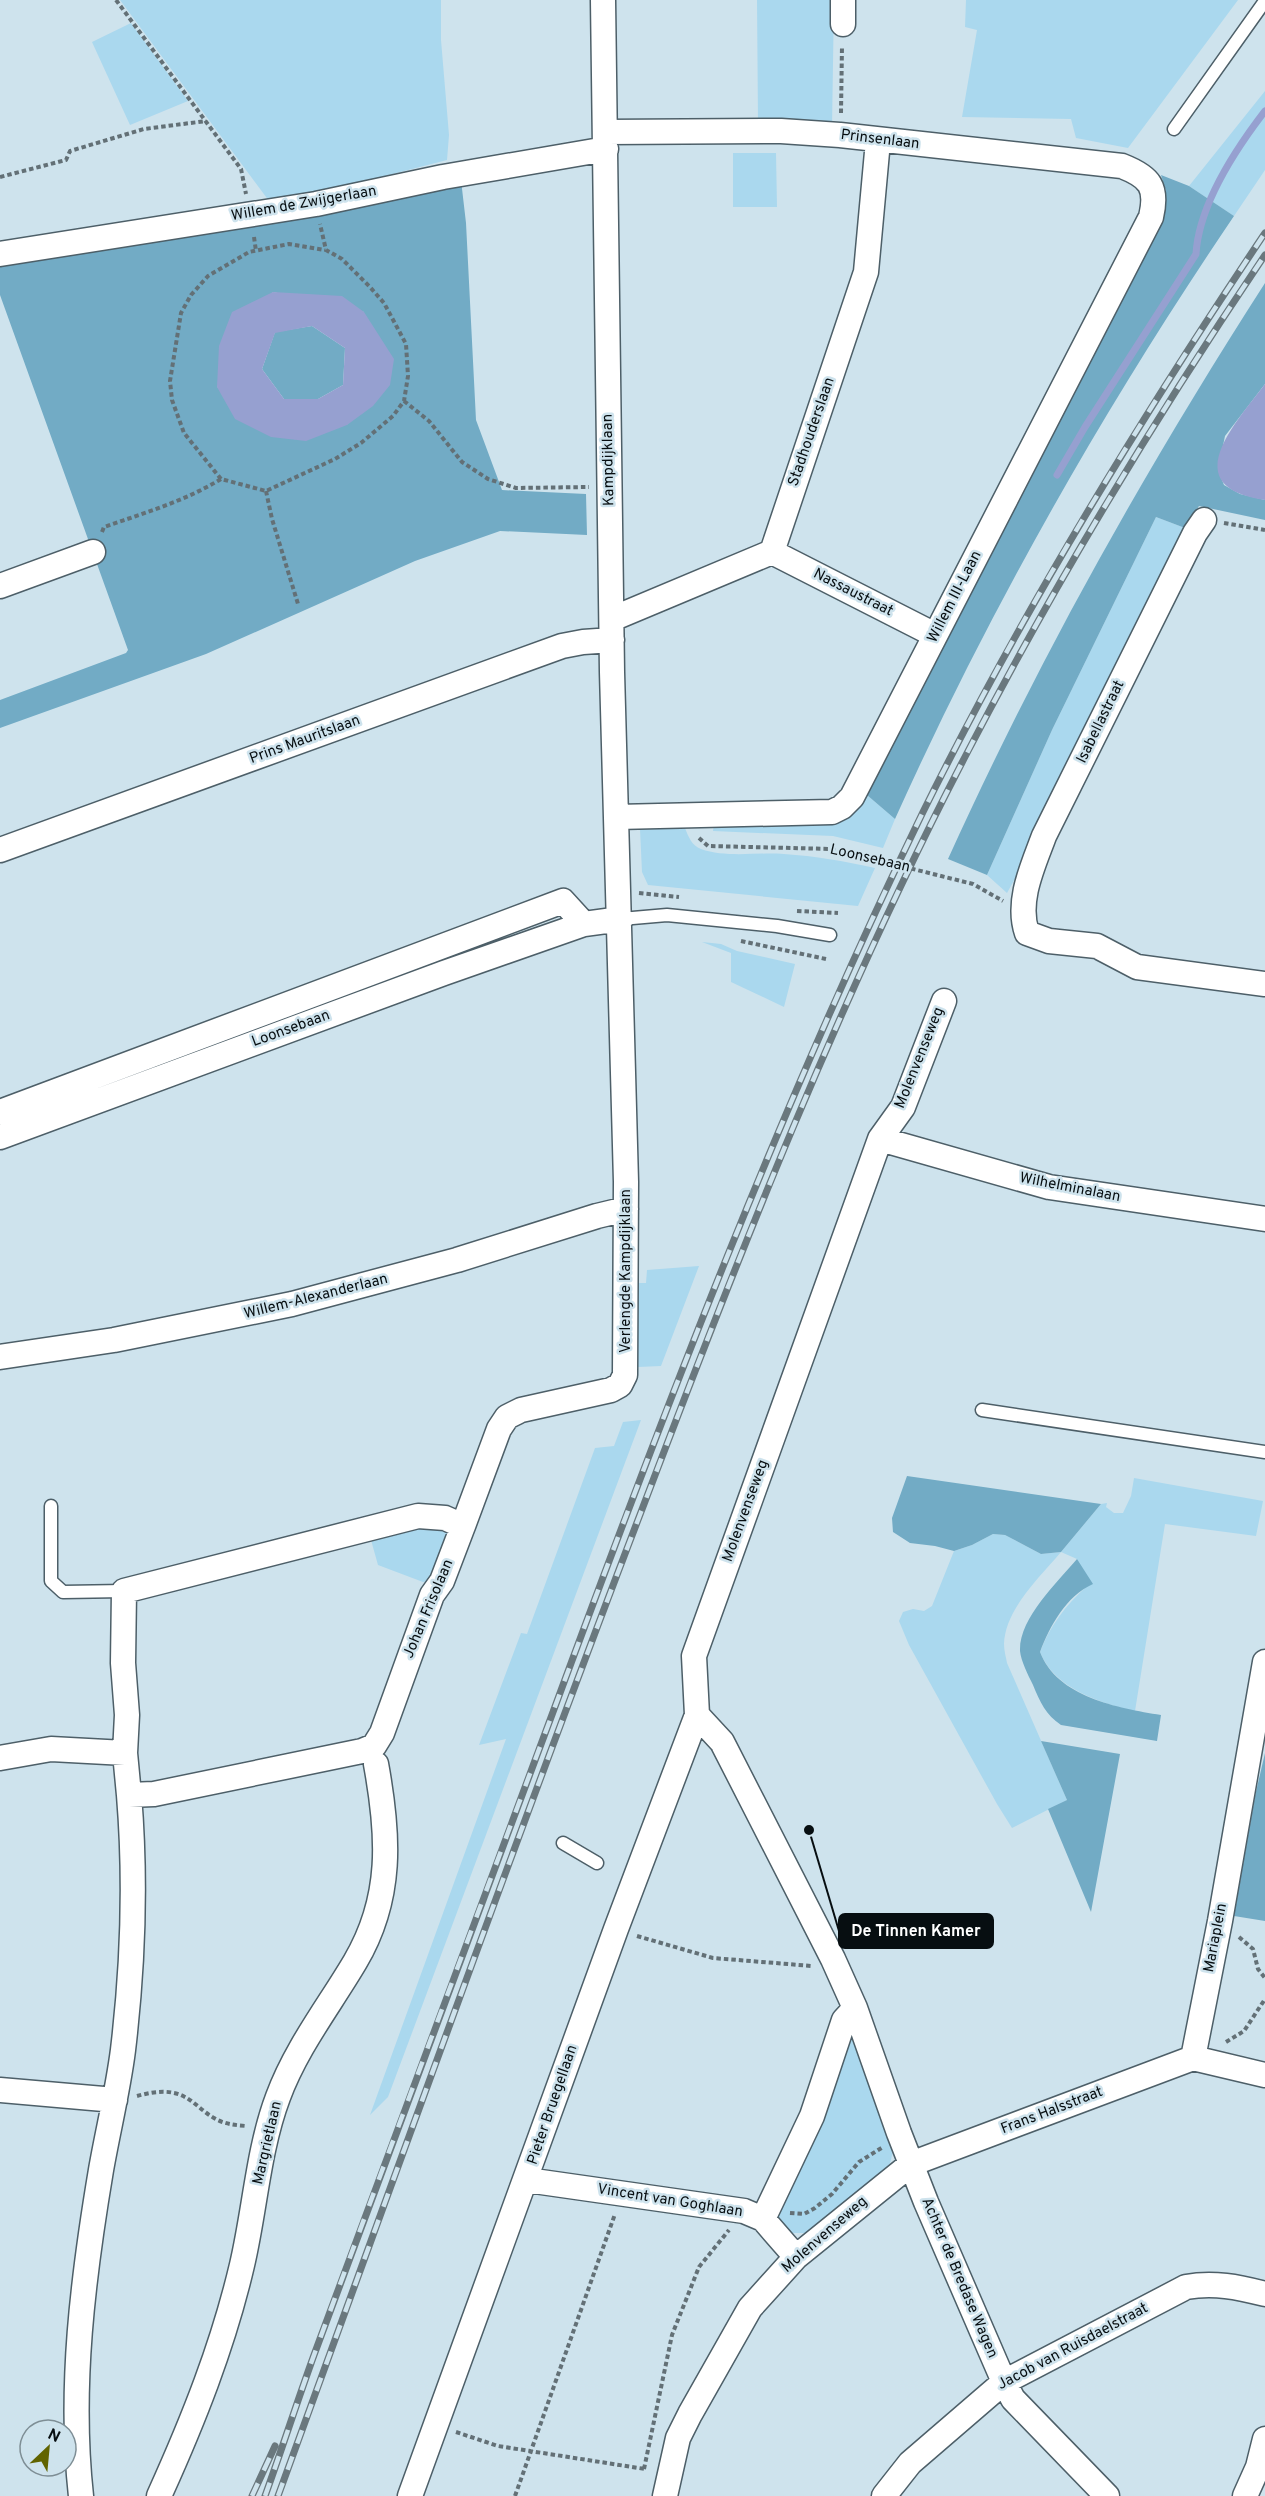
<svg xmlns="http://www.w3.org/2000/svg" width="1265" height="2496" font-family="Overpass,sans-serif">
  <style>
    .green { fill: #aad8ee }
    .forest { fill: #72abc5; fill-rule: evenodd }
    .water { fill: #96a0d0; fill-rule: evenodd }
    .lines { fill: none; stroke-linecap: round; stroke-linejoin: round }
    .stream { stroke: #96a0d0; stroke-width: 7 }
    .service-casing { stroke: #4d5f68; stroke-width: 15 }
    .minor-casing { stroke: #4d5f68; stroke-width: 27 }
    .path { stroke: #637076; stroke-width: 4; stroke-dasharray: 4.5 3; stroke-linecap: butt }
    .service { stroke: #fff; stroke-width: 12 }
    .minor { stroke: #fff; stroke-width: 24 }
    .rail-casing { stroke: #6a787e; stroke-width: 7 }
    .rail { stroke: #cee3ed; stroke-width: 4.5; stroke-dasharray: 14; stroke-linecap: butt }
    .labels { text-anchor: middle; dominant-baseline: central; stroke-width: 5; stroke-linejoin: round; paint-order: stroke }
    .street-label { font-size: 15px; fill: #070e11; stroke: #cee3ed }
    .leader { fill: none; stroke: #070e11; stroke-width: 2 }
    .callout-dot { fill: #070e11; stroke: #cee3ed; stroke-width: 2 }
    .callout { fill: #070e11; stroke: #070e11; stroke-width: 2 }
    .callout-label { font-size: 16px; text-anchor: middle; font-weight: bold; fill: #fff }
  </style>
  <rect width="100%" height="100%" fill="#cee3ed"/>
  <path class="green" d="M 120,0 L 441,0 L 441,40 L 449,135 L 447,160 L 272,205 Z
    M 757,0 L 834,0 L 832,127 L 758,122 Z
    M 966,0 L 1238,0 L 1128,148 L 1076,138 L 1071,119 L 962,117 L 977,30 L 965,27 Z
    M 131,23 L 188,101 L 130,125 L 92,42 Z
    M 1265,91 L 1265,170 L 1234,216 L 1189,186 Z
    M 733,153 L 776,153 L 777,207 L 733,207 Z
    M 1156,517 L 1185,528 L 1023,864 L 1007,893 L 987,875 L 1052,730 Z
    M 867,795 L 895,819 L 883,848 L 833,836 L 713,831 L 714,824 L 849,815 Z
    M 685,828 C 688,836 692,846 701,849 C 726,858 757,852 784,854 C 815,856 844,861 875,868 L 858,906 L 648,885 L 642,872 L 640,829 Z
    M 702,942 L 721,944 L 737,951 L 795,964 L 784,1007 L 731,982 L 731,953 Z
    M 699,1266 L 661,1366 L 638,1367 L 638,1283 L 646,1283 L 647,1270 Z
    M 641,1420 L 388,2097 L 370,2115 L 506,1739 L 479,1745 L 521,1633 L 527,1634 L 595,1448 L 614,1446 L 623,1422 Z
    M 1134,1478 L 1263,1501 L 1256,1536 L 1165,1524 L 1135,1711 C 1099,1703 1054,1688 1040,1652 C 1050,1626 1065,1606 1086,1587 L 1077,1559 L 1061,1552 C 1040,1577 1005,1609 1004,1644 C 1004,1651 1006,1657 1007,1663 L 1067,1800 L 1012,1828 L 997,1804 L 909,1645 L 899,1621 L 903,1612 L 913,1609 L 924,1611 L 932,1606 L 954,1551 L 972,1545 L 993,1534 L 1005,1535 L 1041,1554 L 1061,1552 L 1101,1504 L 1107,1503 L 1106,1507 L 1114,1513 L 1123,1513 L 1131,1496 Z
    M 430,1524 L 445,1528 L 449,1534 L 433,1581 L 423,1582 L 378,1565 L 371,1540 Z
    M 850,2025 L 894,2148 L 889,2167 L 808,2233 L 791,2233 L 775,2217 Z"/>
  <path class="forest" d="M 1161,175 L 1189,186 L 1234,216 C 1104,408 990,608 895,819 L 867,795 L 879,765 L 1114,313 L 1165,206 L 1166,191 Z
    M 461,180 L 466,223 L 476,420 L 502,490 L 586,494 L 587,535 L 500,531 L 415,561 L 206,654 L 0,728 L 0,700 L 126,653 L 128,650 L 0,295 L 0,264 ZM 273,292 L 364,312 L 347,425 L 217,387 Z
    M 1265,283 L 1265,384 L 1225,436 L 1218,470 L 1224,485 L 1240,494 L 1265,500 L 1265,520 L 1199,506 L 1185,528 L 1156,517 L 1052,730 L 987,875 L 948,859 C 1040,656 1145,470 1265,283 Z
    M 312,326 L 345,348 L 343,385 L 318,399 L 284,399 L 262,369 L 275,332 Z
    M 907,1476 L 1101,1504 L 1061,1552 L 1041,1554 L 1005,1535 L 993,1534 L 972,1545 L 954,1551 L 935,1546 L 910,1543 L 893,1532 L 892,1518 Z
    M 1077,1559 L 1093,1584 C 1066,1596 1050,1626 1040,1652 C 1057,1697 1118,1708 1161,1715 L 1157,1741 L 1061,1725 C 1046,1715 1040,1702 1033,1685 C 1028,1675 1021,1661 1020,1651 C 1019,1618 1057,1583 1077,1559 Z
    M 1041,1741 L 1120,1754 L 1091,1912 L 1048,1809 L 1067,1800 Z
    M 1265,1753 L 1265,1921 L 1234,1916 L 1255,1796 Z"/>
  <path class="water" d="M 273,292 L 342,296 L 364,312 L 394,359 L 390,385 L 373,406 L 347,425 L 306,441 L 271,437 L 235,419 L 217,387 L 219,346 L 232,312 ZM 312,326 L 345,348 L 343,385 L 318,399 L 284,399 L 262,369 L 275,333 Z
    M 1265,384 L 1265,500 C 1175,487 1235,424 1265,384 Z"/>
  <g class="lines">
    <path class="stream" d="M 1057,475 L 1085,427 L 1196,254 C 1199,204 1235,150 1265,111"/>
    <defs>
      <path id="service" d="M 1174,129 L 1265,1
        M 621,919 L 667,915 L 777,926 L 830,935
        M 982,1410 L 1265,1452
        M 51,1506 L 51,1581 L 63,1592 L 124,1591
        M 563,1843 L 597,1863"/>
      <path id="minor" d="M 843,24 L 843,0
        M 606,132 L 781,131 L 840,135 L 1122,166 C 1150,177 1158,187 1151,217 L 852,797 L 842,807 L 832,812 L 617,817
        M 0,254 L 316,204 L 443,177 L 606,149
        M 1204,520 L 1195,533 L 1044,836 C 1033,866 1016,901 1027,933 L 1049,941 L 1097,946 L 1137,967 L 1265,984
        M 772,552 L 935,635
        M 0,586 L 93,552
        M 612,619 L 772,552 L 866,272 L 878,141
        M 0,850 L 562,646 L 583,642 L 612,640
        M 944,1001 L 903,1107 L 880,1139 L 694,1656 L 697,1715 L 722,1742 L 833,1959 L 855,2008 L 899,2133 L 926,2202 L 1004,2382 L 1013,2399 L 1107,2496
        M 0,1112 L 563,901 L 584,924
        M 0,1137 L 444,973 L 584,924 L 621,919
        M 880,1139 L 1049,1187 L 1265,1219
        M 0,1357 L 114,1340 L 292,1304 L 457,1260 L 597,1216 L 626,1209
        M 418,1516 L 445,1518 L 463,1526 L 442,1581 L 432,1595 L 382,1733 L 374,1746 L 362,1751 L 154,1794 L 129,1795 L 125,1753 L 127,1715 L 123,1663 L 124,1591 Z
        M 463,1526 L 499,1429 L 507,1417 L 521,1410 L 611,1390 L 620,1385 L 625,1375 L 626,1182 L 612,672 L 603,0
        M 0,1758 L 51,1749 L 125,1753
        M 1193,2058 L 1220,1921 L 1265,1662
        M 1193,2058 L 1265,2075
        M 0,2090 L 115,2100
        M 527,2180 L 744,2211 L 763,2219 L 796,2257
        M 763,2219 L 812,2116 L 844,2020 L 855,2008
        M 81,2496 C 69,2388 83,2277 101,2170 C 108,2130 118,2090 123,2050 C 133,1966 136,1880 129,1795
        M 159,2496 C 193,2421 223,2346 242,2265 C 255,2210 258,2150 278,2097 C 296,2048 329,2006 355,1962 C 393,1898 389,1835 376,1764
        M 410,2496 L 616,1929 L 697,1715
        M 665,2496 L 678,2438 L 690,2414 L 750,2308 L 796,2257 L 911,2164 L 1193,2058
        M 884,2496 L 910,2463 L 1004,2382 L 1186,2287 C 1214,2282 1238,2287 1265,2294
        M 1245,2496 L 1258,2467 L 1265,2439"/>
    </defs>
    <use href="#service" class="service-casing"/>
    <use href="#minor" class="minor-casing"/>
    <path class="path" d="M 116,0 L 241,169 L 246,194
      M 841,113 L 842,46
      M 0,177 L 66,160 L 70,151 L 144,129 L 206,121
      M 254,237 L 256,251
      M 404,401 L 429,421 L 462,462 L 488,479 L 516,488 L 589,487
      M 221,479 L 184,433 L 172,400 L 170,381 L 181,313 L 191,295 L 208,276 L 249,252 L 289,244 L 325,250
      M 266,491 L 272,519 L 298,604
      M 1224,523 L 1265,530
      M 102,532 L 104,527 C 144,513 185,501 221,479 L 266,491 L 335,459 L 361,443 L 393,416 L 404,401 L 408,376 L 406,344 L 384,303 L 370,287 L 342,259 L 326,250 L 320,224
      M 699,838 L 708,846 L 833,849 L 973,884 L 1003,901
      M 639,893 L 679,897
      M 797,911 L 838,913
      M 741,941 L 826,959
      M 637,1936 L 713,1958 L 812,1966
      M 1239,1937 L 1253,1949 L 1258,1969 L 1265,1978
      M 1226,2042 L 1244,2031 L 1265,1999
      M 137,2096 C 148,2093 162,2090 174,2093 C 190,2096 200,2110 214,2118 C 224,2124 234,2125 246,2126
      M 790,2213 L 804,2214 L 815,2208 L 832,2194 L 859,2162 L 883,2147
      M 456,2432 L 498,2446 L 645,2469
      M 644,2469 L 672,2335 L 699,2267 L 729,2230
      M 515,2496 L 615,2214"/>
    <use href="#service" class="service"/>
    <use href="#minor" class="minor"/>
    <defs>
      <path id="rail" d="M 252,2496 L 275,2446
        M 265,2496 C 282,2449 297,2402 314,2355 C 393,2140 473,1926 553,1712 C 665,1408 781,1104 923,812 C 1022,611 1140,419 1265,233
        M 278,2496 C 398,2168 516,1838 641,1512 C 739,1254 840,997 967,753 C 1056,581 1157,415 1265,255"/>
    </defs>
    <use href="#rail" class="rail-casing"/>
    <use href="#rail" class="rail"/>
  </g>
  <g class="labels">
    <g class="street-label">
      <text transform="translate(880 140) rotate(7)">Prinsenlaan</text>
      <text transform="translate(304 204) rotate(-10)">Willem de Zwijgerlaan</text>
      <text transform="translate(812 432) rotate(-71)">Stadhouderslaan</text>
      <text transform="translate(609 460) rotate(-91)">Kampdijklaan</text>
      <text transform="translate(853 593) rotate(27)">Nassaustraat</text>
      <text transform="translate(955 597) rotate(-63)">Willem III-Laan</text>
      <text transform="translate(1101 722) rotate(-64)">Isabellastraat</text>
      <text transform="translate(305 740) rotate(-20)">Prins Mauritslaan</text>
      <text transform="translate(870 859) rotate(13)">Loonsebaan</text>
      <text transform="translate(291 1029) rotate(-20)">Loonsebaan</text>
      <text transform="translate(920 1058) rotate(-68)">Molenvenseweg</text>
      <text transform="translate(1070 1188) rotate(11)">Wilhelminalaan</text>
      <text transform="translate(626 1271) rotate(-90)">Verlengde Kampdijklaan</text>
      <text transform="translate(316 1297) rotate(-14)">Willem-Alexanderlaan</text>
      <text transform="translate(746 1511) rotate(-70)">Molenvenseweg</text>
      <text transform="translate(429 1609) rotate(-67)">Johan Frisolaan</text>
      <text transform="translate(1216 1938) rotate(-79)">Mariaplein</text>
      <text transform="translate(553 2105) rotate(-71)">Pieter Bruegellaan</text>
      <text transform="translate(1052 2111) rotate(-21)">Frans Halsstraat</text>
      <text transform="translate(268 2143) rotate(-77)">Margrietlaan</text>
      <text transform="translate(670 2201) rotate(9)">Vincent van Goghlaan</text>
      <text transform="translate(825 2235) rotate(-41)">Molenvenseweg</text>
      <text transform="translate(959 2278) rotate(67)">Achter de Bredase Wagen</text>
      <text transform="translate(1073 2347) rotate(-28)">Jacob van Ruisdaelstraat</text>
    </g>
  </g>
  <path class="leader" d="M809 1830L839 1931"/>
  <circle class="callout-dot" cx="809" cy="1830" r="6"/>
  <rect class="callout" x="839" y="1914" width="154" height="34" rx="6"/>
  <g class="callout-label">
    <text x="916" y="1936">De Tinnen Kamer</text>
  </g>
  <g transform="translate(48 2448) rotate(26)"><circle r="28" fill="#cee3ed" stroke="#7e8e95" stroke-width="1.5"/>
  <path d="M0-4.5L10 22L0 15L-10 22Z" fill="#616400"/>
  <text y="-9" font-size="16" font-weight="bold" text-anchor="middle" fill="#070e11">N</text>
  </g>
</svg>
